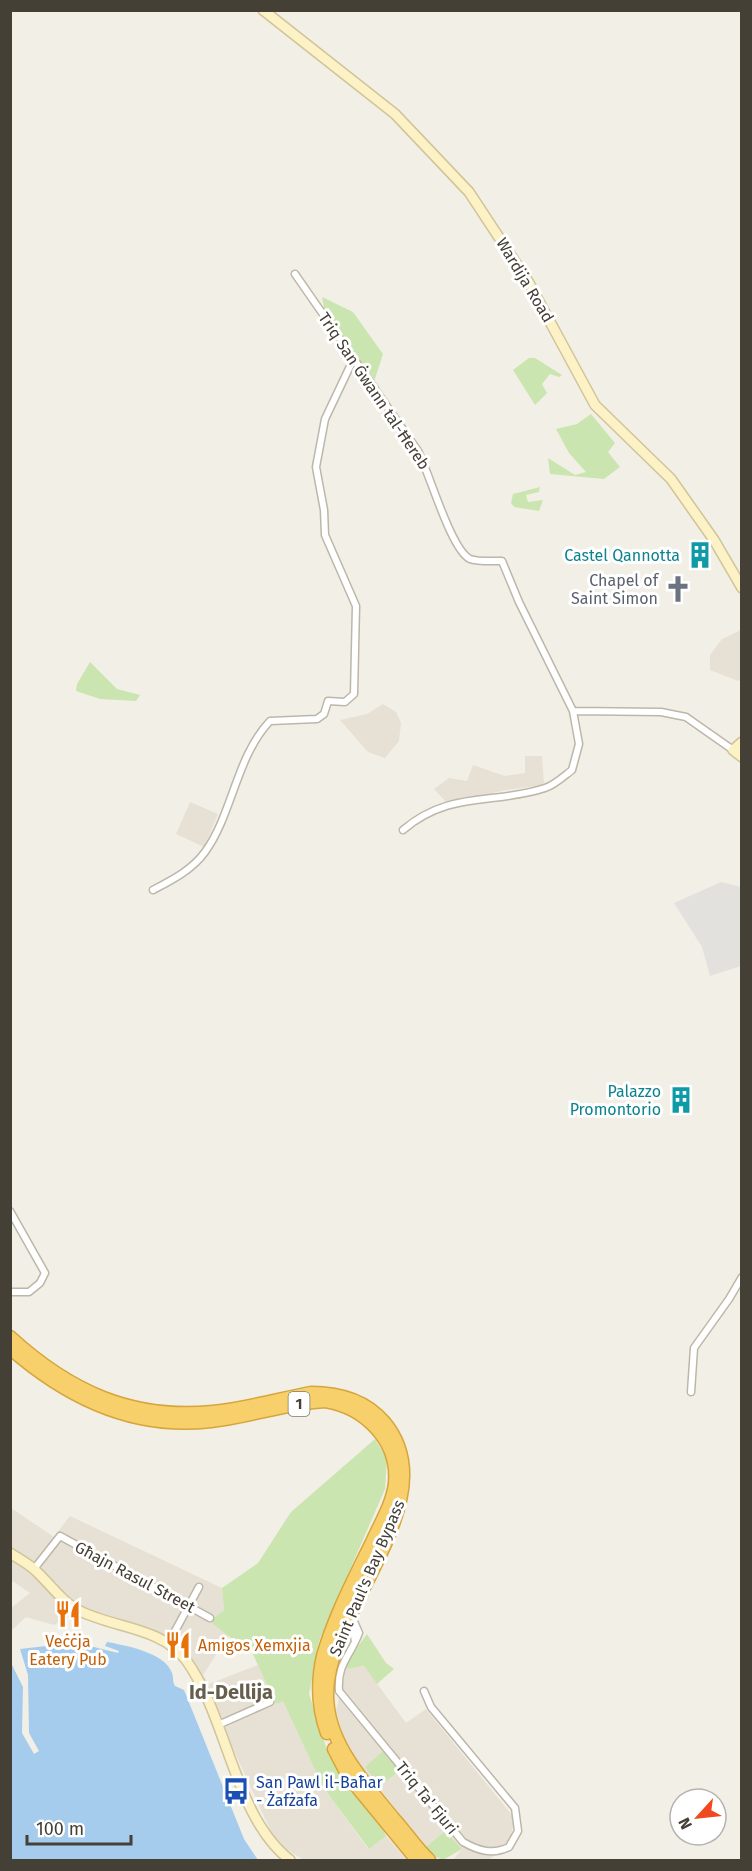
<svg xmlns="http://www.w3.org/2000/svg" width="752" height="1871" font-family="'Fira Sans',sans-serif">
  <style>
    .residential { fill: #e6e1d4 }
    .green { fill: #cbe5b0 }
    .parking { fill: #e3e1de }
    .water { fill: #a5cced }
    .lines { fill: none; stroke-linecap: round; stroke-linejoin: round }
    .street-casing { stroke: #bdb7a9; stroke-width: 9 }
    .secondary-casing { stroke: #d0c498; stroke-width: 12 }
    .highway-casing { stroke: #d6a53c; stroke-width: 15 }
    .street { stroke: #fff; stroke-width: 6 }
    .secondary { stroke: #fcf2c6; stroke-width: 9 }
    .highway { stroke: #f7d06c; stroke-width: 12 }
    .labels { text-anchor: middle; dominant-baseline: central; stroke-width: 6; stroke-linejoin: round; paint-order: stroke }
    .shield { fill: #fff; stroke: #7d7972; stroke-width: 1.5 }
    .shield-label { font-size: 15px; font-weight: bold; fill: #454036 }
    .street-label { font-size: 16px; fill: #454036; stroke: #fff }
    .culture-label { font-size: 16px; fill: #0d838f; stroke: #fff; text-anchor: end }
    .worship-label { font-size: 16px; fill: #5b616d; stroke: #fff; text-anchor: end }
    .food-label { font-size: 16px; fill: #c56008; stroke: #fff }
    .transit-label { font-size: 16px; fill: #164399; stroke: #fff; text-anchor: start }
    .quarter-label { font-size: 20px; font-weight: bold; fill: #675e4d; stroke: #fff }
  </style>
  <rect width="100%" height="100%" fill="#f2efe6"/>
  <path class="residential" d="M 741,630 L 741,679 L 738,681 L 710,670 L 710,655 L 722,639 Z
    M 383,704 L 396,712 L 401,723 L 399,741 L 385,758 L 368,752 L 340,720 L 367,714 Z
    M 525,756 L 542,756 L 544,785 L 506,790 L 447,803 L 434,789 L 449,778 L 467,781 L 473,765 L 505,776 L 525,773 Z
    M 190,802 L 218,814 L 204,847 L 176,834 Z
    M 11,1508 L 54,1537 L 70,1516 L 222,1588 L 224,1610 L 211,1621 L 228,1636 L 203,1675 L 209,1684 L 258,1665 L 276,1703 L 283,1700 L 323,1787 L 368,1849 L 386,1836 L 407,1860 L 304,1860 L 276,1843 L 197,1669 L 174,1643 L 142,1626 L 84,1607 L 54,1625 L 26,1617 L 11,1631 L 11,1608 L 30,1593 L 11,1580 Z
    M 364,1666 L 406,1723 L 426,1709 L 515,1819 L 509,1842 L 489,1860 L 453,1860 L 462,1849 L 445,1831 L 426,1847 L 347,1748 L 336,1711 L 346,1669 Z"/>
  <path class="green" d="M 322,297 L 353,312 L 383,354 L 374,382 L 325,313 Z
    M 529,358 L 535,358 L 562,375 L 559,377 L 550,374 L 542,384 L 547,393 L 535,405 L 513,370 Z
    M 591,414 L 615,443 L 608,452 L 620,467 L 604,479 L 550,474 L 548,458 L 575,475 L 586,472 L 569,453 L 556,429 L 577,424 Z
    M 540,487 L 539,492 L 526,495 L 528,502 L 543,500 L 539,511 L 514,507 L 511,503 L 513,494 Z
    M 90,662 L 117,689 L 140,695 L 136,701 L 100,699 L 76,691 L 77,684 Z
    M 375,1439 L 387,1459 L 385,1489 L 319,1641 L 309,1694 L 329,1756 L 351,1789 L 380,1823 L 386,1836 L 369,1849 L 323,1787 L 283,1701 L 276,1704 L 251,1650 L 228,1636 L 210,1621 L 224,1610 L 222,1588 L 258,1563 L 291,1512 Z
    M 367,1634 L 386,1663 L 394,1669 L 377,1684 L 364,1666 L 346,1669 L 348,1660 Z
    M 383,1751 L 399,1771 L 380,1786 L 365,1767 Z
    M 445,1831 L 462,1849 L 443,1860 L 436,1857 L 426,1847 Z"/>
  <path class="parking" d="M 721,882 L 741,887 L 741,966 L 710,976 L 702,947 L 674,903 Z"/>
  <path class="water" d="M 50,1641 L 53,1646 L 90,1646 L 118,1653 L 119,1651 L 105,1646 L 107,1642 C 123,1645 165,1652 172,1673 C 174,1678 172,1681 175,1686 L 184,1690 L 244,1839 L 258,1860 L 11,1860 L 11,1663 L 23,1687 L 22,1733 L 34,1754 L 39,1751 L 29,1733 L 28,1675 L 20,1649 L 46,1646 L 48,1649 L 48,1642 Z"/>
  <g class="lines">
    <defs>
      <path id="street" d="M 295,274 L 418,451 C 429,472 451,550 470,559 C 478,562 493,561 502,561 L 519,602 L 573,711 L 579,744 L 572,770 C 564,776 555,785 545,788 C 494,805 450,790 403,830
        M 573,711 L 661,712 L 686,717 L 733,750
        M 153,890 C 172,880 192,870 205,852 C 233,813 236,757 270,721 L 317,719 L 324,714 L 328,701 L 345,702 L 354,694 L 356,606 L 325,535 L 324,510 L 316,467 L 325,419 L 353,360
        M 10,1211 L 45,1273 L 40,1283 L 29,1292 L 10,1292
        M 691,1392 L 694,1348 L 729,1299 L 742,1277
        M 34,1569 L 60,1536 L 210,1618
        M 352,1617 L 359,1633 C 350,1657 337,1663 339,1691 L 463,1842 C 479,1851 493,1855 509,1847 L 518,1831 L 515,1808 L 431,1707 L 424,1691
        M 344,1628 L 348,1626 L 353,1629 L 355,1642
        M 168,1644 L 199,1587
        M 218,1725 L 270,1702"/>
      <path id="secondary" d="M 263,10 L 395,114 L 469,192 L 529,283 L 595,405 L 671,479 L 714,540 L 742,588
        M 742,742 L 733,750 L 742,757
        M 10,1553 C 19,1559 29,1564 36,1571 C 50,1584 63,1603 80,1611 C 114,1628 161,1627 186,1660 C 228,1718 234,1817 290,1860"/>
      <path id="highway" d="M 10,1337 C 69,1391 131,1420 213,1412 C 245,1409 279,1399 311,1393 C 339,1393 366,1401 384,1422 C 449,1499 328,1608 327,1693 C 326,1743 365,1783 394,1819 C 406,1832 416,1848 429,1860
        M 10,1348 C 67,1398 135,1430 211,1421 C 249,1417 286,1403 325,1401 C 364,1407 399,1440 395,1483 C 393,1503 380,1524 372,1542 C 354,1579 334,1617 323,1656 C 317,1682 318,1708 327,1733
        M 334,1749 L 348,1776 L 417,1860"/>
    </defs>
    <use href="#street" class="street-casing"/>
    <use href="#secondary" class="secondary-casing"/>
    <use href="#highway" class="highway-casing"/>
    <use href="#street" class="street"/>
    <use href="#secondary" class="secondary"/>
    <use href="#highway" class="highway"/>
  </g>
  <defs>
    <symbol id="building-bare" viewBox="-9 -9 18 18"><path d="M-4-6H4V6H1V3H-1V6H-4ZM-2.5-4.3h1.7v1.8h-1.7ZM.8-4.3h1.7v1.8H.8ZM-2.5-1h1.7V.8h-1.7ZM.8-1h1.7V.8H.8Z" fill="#0f9aa8" stroke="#fff" stroke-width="2.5" paint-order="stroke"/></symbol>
    <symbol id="church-bare" viewBox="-9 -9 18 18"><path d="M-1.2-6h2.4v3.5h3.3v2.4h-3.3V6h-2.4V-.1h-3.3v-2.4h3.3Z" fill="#6b7280" stroke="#fff" stroke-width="2.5" paint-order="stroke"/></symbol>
    <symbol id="restaurant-bare" viewBox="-9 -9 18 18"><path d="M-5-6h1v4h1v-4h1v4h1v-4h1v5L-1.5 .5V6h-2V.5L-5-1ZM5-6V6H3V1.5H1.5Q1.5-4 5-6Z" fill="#e8710a" stroke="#fff" stroke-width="2.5" paint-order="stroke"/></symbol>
    <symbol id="bus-bare" viewBox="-9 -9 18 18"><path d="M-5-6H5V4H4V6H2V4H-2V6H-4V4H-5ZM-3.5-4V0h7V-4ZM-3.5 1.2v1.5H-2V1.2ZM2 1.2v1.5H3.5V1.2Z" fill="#1a4fb4" stroke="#fff" stroke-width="2.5" paint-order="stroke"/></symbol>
  </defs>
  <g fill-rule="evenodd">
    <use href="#building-bare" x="681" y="536" width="38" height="38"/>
    <use href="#church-bare" x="659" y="570" width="38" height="38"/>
    <use href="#building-bare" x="662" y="1081" width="38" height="38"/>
    <use href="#restaurant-bare" x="49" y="1595" width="38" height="38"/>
    <use href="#restaurant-bare" x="159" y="1626" width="38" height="38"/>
    <use href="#bus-bare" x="217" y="1772" width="38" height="38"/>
  </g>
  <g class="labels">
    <rect class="shield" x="288.5" y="1392" width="21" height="24" rx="4.5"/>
    <g class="shield-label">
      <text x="299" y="1404">1</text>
    </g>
    <g class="street-label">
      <text transform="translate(525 280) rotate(59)">Wardija Road</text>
      <text transform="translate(374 391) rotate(56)">Triq San Ġwann tal-Ħereb</text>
      <text transform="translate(135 1577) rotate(28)">Għajn Rasul Street</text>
      <text transform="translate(367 1578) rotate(-67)">Saint Paul's Bay Bypass</text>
      <text transform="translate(427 1798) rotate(51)">Triq Ta' Fjuri</text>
    </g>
    <g class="culture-label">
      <text x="680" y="555">Castel Qannotta</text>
      <text x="661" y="1091">Palazzo<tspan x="661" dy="18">Promontorio</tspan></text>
    </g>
    <g class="worship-label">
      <text x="658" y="580">Chapel of<tspan x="658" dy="18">Saint Simon</tspan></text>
    </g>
    <g class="food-label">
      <text x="68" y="1641">Veċċja<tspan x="68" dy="18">Eatery Pub</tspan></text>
      <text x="198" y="1645" text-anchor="start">Amigos Xemxjia</text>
    </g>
    <g class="transit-label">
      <text x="256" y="1782">San Pawl il-Baħar<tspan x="256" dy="18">- Żafżafa</tspan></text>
    </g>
    <g class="quarter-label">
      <text x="231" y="1692">Id-Dellija</text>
    </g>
  </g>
  <rect width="752" height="1871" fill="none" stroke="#454036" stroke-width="24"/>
  <g transform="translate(698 1817) rotate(243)"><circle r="28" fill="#ffffff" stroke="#b5b3af" stroke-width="1.5"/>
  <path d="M0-4.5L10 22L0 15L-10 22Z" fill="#f0491f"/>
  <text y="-9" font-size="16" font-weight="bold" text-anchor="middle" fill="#454036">N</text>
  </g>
  <path d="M27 1835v9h104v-9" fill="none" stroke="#454036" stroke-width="3"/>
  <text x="36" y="1835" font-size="18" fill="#454036" stroke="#ffffff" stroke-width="4.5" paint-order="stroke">100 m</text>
</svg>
